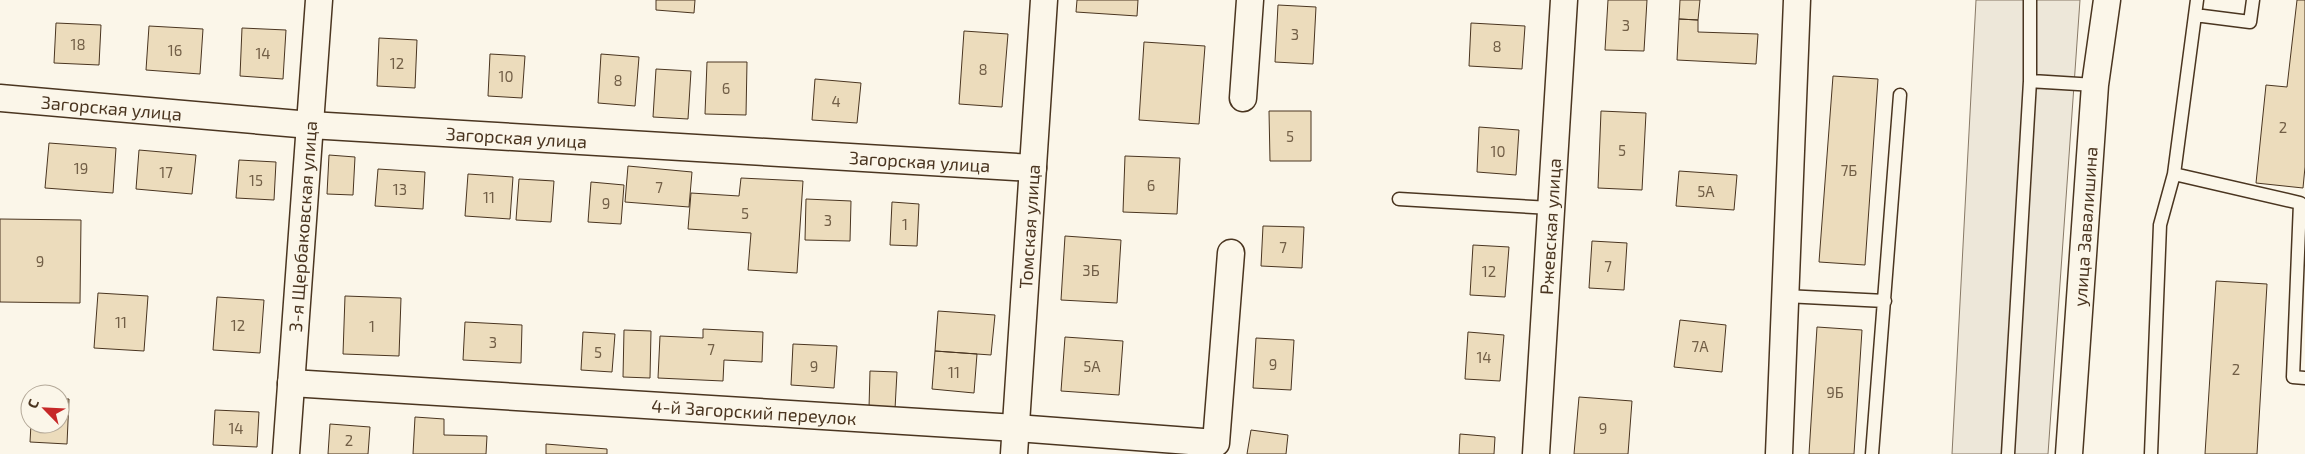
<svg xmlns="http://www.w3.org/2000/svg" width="2305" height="454" font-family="'Exo 2',sans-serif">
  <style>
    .parking { fill: #ede7d9; stroke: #887966 }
    .building { fill: #ecdcbc; stroke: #4a3520 }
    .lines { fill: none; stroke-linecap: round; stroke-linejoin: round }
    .service-casing { stroke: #4a3520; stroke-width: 15 }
    .minor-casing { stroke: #4a3520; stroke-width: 29 }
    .service { stroke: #fbf6e9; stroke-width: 12 }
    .minor { stroke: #fbf6e9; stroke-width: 26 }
    .labels { text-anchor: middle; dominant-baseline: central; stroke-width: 4; stroke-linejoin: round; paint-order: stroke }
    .number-label { font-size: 15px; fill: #725f47 }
    .street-label { font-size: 18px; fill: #4a3520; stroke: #fbf6e9 }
  </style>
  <rect width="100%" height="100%" fill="#fbf6e9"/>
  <path class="parking" d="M 1976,0 L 2080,0 L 2048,454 L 1952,454 Z"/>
  <path class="building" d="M 656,0 L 695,0 L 694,13 L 656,10 Z
    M 1077,0 L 1138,0 L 1137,16 L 1076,12 Z
    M 1608,0 L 1647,0 L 1644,51 L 1605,50 Z
    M 1680,0 L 1700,0 L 1698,20 L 1679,19 Z
    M 2297,0 L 2305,0 L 2305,167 L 2303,188 L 2256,183 L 2266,85 L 2287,87 Z
    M 1278,5 L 1316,7 L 1313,64 L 1275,62 Z
    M 1679,19 L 1698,20 L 1698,32 L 1758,34 L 1756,64 L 1677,60 Z
    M 56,23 L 101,25 L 99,65 L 54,63 Z
    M 1471,23 L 1525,26 L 1522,69 L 1469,66 Z
    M 149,26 L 203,29 L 200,74 L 146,70 Z
    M 242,28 L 286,30 L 283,79 L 240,76 Z
    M 964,31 L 1008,34 L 1002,107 L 959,104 Z
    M 379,38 L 417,40 L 415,88 L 377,86 Z
    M 1144,42 L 1205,46 L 1199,124 L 1139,120 Z
    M 490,54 L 525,56 L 522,98 L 488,96 Z
    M 601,54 L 639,57 L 635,106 L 598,103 Z
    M 707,62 L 747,62 L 746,115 L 705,114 Z
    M 656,69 L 691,71 L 688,119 L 653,117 Z
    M 1833,76 L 1878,79 L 1865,265 L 1819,262 Z
    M 815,79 L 861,83 L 857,123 L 812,120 Z
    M 1269,111 L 1311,111 L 1311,161 L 1270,161 Z
    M 1601,111 L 1646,113 L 1642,190 L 1598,188 Z
    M 1479,127 L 1519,130 L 1516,175 L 1477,172 Z
    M 49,143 L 116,148 L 113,193 L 45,188 Z
    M 139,150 L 196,155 L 192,194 L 136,189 Z
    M 329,155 L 355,157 L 353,195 L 327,194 Z
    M 1125,156 L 1180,158 L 1177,214 L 1123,212 Z
    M 239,160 L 276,162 L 274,200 L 236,198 Z
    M 628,166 L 692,172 L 689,207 L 625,202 Z
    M 378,169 L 425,172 L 423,209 L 375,206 Z
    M 1679,171 L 1737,175 L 1734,210 L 1676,206 Z
    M 468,174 L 513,177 L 510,219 L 465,216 Z
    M 741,178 L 803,181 L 797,273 L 748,270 L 751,233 L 688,229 L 691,193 L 739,196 Z
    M 519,179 L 554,181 L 551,222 L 516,220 Z
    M 591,182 L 624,185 L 621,224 L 588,222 Z
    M 806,199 L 851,201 L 850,241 L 805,240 Z
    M 892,202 L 919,204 L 917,246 L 890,245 Z
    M 0,219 L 81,220 L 80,303 L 0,302 Z
    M 1263,226 L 1304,227 L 1302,268 L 1261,266 Z
    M 1065,236 L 1121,240 L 1117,303 L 1061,300 Z
    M 1592,241 L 1627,243 L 1624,290 L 1589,288 Z
    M 1473,245 L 1509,247 L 1505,297 L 1470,295 Z
    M 2216,281 L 2267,284 L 2257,454 L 2205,454 Z
    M 98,293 L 148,296 L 144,351 L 94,348 Z
    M 345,296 L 401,298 L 399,356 L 343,354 Z
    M 217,297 L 264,300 L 260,353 L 213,350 Z
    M 938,311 L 995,315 L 991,355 L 935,351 Z
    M 1680,320 L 1726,325 L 1722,372 L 1674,367 Z
    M 465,322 L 522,325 L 521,363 L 463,360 Z
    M 1817,327 L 1862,330 L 1854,454 L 1809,454 Z
    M 703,329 L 763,332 L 762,362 L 724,360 L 723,381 L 658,378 L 660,336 L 703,338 Z
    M 624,330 L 651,331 L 650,378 L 623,377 Z
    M 583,332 L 615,334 L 612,372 L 581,370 Z
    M 1468,332 L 1504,335 L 1500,381 L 1465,379 Z
    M 1065,337 L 1123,341 L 1119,395 L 1061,391 Z
    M 1256,338 L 1294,340 L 1291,390 L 1253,388 Z
    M 793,344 L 837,346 L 834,388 L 791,385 Z
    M 935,351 L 977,354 L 974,393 L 932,389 Z
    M 870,371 L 897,372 L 895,409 L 869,408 Z
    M 1579,397 L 1632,401 L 1628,454 L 1574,454 Z
    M 60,399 L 69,399 L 67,444 L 30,442 L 31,424 L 60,424 Z
    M 215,410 L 259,412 L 257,447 L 213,445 Z
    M 415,417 L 444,419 L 444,435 L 487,436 L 486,454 L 413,454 Z
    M 330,424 L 370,427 L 368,454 L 328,454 Z
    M 1251,430 L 1288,435 L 1286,454 L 1247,454 Z
    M 1460,434 L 1495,437 L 1494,454 L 1459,454 Z
    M 546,444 L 607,449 L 607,454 L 546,454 Z"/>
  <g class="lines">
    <defs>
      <path id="service" d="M 2195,15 L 2250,22 L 2253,0
        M 2030,81 L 2095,85
        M 2174,174 L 2300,203 L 2293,377 L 2305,378
        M 1399,199 L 1551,208
        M 1785,296 L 1885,301
        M 1872,454 L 1900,95
        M 2008,454 L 2030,81 L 2030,0
        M 2151,454 L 2160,225 L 2174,174 L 2197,0"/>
      <g id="minor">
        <path id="s1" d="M 0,98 L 310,125 L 1033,168"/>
        <path d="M 1243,98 L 1250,0"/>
        <path id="s2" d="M 291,383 L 1016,428 L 1216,443 L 1231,253"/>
        <path id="s3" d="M 286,454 L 319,0"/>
        <path id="s4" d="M 1014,454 L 1044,0"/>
        <path id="s5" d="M 1536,454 L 1564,0"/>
        <path d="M 1779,454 L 1797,0"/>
        <path id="s6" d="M 2069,454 L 2095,85 L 2107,0"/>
      </g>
    </defs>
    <use href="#service" class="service-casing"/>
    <use href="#minor" class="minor-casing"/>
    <use href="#service" class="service"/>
    <use href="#minor" class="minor"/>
  </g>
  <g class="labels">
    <g class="number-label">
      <text x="1626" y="25">3</text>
      <text x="1295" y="34">3</text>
      <text x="78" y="44">18</text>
      <text x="1497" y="46">8</text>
      <text x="175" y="50">16</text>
      <text x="263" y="53">14</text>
      <text x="397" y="63">12</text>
      <text x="983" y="69">8</text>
      <text x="506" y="76">10</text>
      <text x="618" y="80">8</text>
      <text x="726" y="88">6</text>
      <text x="836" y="101">4</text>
      <text x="2283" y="127">2</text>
      <text x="1290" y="136">5</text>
      <text x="1622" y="150">5</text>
      <text x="1498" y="151">10</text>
      <text x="81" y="168">19</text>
      <text x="1849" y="170">7Б</text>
      <text x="166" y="172">17</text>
      <text x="256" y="180">15</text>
      <text x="1151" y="185">6</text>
      <text x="659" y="187">7</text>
      <text x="400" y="189">13</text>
      <text x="1706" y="191">5А</text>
      <text x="489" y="197">11</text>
      <text x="606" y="203">9</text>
      <text x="745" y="213">5</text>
      <text x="828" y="220">3</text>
      <text x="905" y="224">1</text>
      <text x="1283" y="247">7</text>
      <text x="40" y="261">9</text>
      <text x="1608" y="266">7</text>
      <text x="1091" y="270">3Б</text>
      <text x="1489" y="271">12</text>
      <text x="121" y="322">11</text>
      <text x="238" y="325">12</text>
      <text x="372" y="326">1</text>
      <text x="493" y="342">3</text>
      <text x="1700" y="346">7А</text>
      <text x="711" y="349">7</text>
      <text x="598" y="352">5</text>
      <text x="1484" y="357">14</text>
      <text x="1273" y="364">9</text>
      <text x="814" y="366">9</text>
      <text x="1092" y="366">5А</text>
      <text x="2236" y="369">2</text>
      <text x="954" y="372">11</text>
      <text x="1835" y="392">9Б</text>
      <text x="236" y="428">14</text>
      <text x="1603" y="428">9</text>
      <text x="349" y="440">2</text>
    </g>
    <g class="street-label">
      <text stroke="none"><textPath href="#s1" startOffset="112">Загорская улица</textPath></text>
      <text stroke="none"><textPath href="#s1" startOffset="518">Загорская улица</textPath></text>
      <text stroke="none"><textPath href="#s1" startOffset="922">Загорская улица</textPath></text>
      <text stroke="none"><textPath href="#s3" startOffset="228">3-я Щербаковская улица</textPath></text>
      <text stroke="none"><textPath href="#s4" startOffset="228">Томская улица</textPath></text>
      <text stroke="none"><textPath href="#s5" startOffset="228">Ржевская улица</textPath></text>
      <text stroke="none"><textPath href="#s6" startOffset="228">улица Завалишина</textPath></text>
      <text stroke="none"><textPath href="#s2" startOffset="464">4-й Загорский переулок</textPath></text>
    </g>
  </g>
  <g transform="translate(45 409) rotate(294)"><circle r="24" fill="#fbf6e9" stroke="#b4a999"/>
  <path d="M0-4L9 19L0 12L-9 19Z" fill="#c62828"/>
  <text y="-8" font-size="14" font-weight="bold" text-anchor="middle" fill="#4a3520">С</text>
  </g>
</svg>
